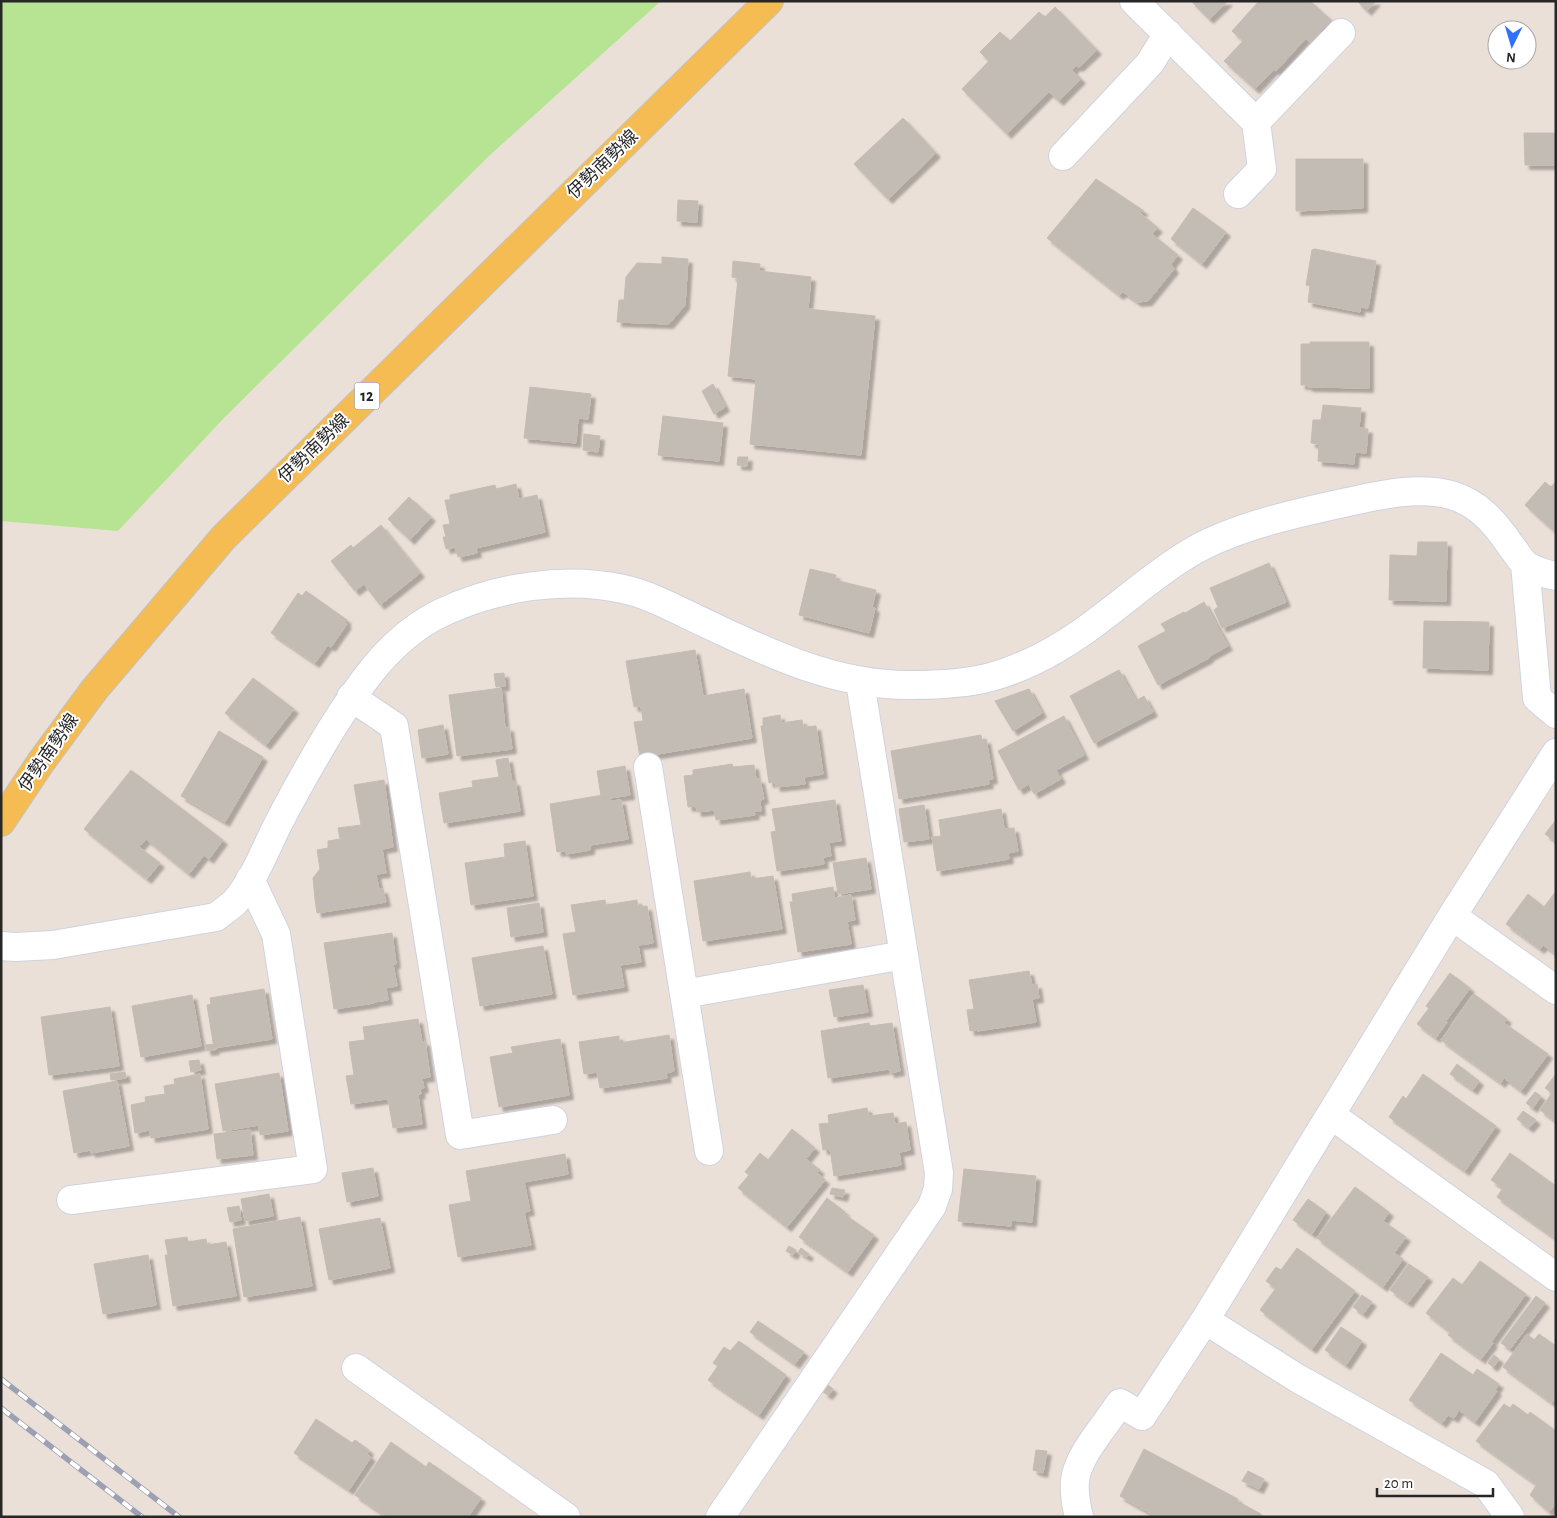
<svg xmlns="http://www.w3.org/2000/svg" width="1557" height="1518" font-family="'Alegreya Sans','Noto Sans JP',sans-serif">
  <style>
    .green { fill: #b7e492 }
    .building { fill: #c2bcb4; stroke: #c6bcb2; filter: url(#shadow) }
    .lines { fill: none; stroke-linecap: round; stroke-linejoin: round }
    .minor-casing { stroke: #cdd3e1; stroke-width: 30 }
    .primary-casing { stroke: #c3c3c3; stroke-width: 30 }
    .minor { stroke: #fff; stroke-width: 28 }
    .primary { stroke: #f4bc53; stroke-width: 28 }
    .rail-casing { stroke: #9ba1b3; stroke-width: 5.5 }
    .rail { stroke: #fff; stroke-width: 4; stroke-dasharray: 11; stroke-linecap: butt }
    .labels { text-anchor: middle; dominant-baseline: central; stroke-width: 4; stroke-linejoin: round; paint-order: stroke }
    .shield { fill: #fff; stroke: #686868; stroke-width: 1 }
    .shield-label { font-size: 16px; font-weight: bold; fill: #272727 }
    .street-label { font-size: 18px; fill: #272727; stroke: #fff }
  </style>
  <defs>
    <filter id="shadow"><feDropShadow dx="4.5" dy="4.5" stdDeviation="1" flood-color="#0004"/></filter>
  </defs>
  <rect width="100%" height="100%" fill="#ebe0d8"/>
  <path class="green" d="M 1,1 L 661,1 L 490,155 L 224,418 L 118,531 L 1,521 Z"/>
  <path class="building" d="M 1191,1 L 1228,1 L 1209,19 Z
    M 1259,1 L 1310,1 L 1331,20 L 1310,43 L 1306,38 L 1276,71 L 1232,31 Z
    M 1357,1 L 1376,1 L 1367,11 Z
    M 1055,7 L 1097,50 L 1079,67 L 1076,66 L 1072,70 L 1081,79 L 1059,101 L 1049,92 L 1007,134 L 962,89 L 989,61 L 980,52 L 1000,32 L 1010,41 L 1039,12 L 1045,17 Z
    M 1243,41 L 1274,69 L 1255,89 L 1224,61 Z
    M 903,118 L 936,153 L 888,199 L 854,164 Z
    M 1524,133 L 1556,133 L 1556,165 L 1525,165 Z
    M 1296,159 L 1363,159 L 1363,208 L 1296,211 Z
    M 1096,179 L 1144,211 L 1139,212 L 1158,228 L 1152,234 L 1178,255 L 1171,264 L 1174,269 L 1148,301 L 1137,302 L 1123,292 L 1119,295 L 1047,238 Z
    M 678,200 L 698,201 L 697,222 L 677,221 Z
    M 1193,208 L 1226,232 L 1202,264 L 1171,239 Z
    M 1315,249 L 1376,261 L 1368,308 L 1360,307 L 1360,312 L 1308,302 L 1310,286 L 1306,285 L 1312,250 Z
    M 662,257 L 688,259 L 685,305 L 669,324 L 617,322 L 619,300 L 624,300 L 626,277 L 637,263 L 662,264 Z
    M 733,261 L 760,264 L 759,271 L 811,277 L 808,309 L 875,316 L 861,455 L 750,444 L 756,379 L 728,376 L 738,278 L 732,277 Z
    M 1310,342 L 1369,342 L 1369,388 L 1308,387 L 1308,385 L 1301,385 L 1301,344 L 1310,344 Z
    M 713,384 L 725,407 L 714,414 L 702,391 Z
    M 530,387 L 591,394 L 588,419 L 578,418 L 576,443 L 524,438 Z
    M 1323,405 L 1361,408 L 1359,428 L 1368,429 L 1366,453 L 1355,452 L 1354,464 L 1318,461 L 1319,444 L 1311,443 L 1313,420 L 1321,420 Z
    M 663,416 L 723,423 L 719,461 L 658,455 Z
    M 584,434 L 600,436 L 598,452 L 583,450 Z
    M 738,457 L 748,457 L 747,466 L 737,465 Z
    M 1556,481 L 1556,533 L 1525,505 L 1545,482 L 1551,487 Z
    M 516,484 L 519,499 L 537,495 L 545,532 L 476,548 L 477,553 L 458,557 L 455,547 L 446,549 L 443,537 L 446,537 L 443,525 L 450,524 L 445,500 L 450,500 L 450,495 L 495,485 L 496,489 Z
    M 409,497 L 431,517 L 410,540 L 388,519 Z
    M 381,525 L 420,573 L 380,605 L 364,584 L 355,591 L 331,561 L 351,545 L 353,548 Z
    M 1418,542 L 1447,542 L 1446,601 L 1389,600 L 1390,555 L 1417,556 Z
    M 1269,563 L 1286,602 L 1222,628 L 1214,610 L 1218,607 L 1210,588 Z
    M 810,569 L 836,575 L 835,580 L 876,590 L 872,607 L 875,608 L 869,633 L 799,615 Z
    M 306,591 L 347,620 L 345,622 L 347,624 L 331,647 L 328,645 L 315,663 L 271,633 L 298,593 L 302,596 Z
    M 1204,602 L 1228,646 L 1208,657 L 1185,613 Z
    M 1184,612 L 1209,658 L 1158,685 L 1138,646 L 1166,631 L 1161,624 Z
    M 1424,621 L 1489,622 L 1488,670 L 1423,668 Z
    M 695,650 L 703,696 L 744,689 L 752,738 L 640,757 L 634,722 L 643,721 L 641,706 L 634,707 L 626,661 Z
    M 1119,670 L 1136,701 L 1144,696 L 1153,712 L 1094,743 L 1070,696 Z
    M 504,673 L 505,686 L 496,687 L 494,674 Z
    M 253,678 L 294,709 L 266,745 L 225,713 Z
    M 501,688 L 505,728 L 509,727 L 512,749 L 457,756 L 449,695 Z
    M 1029,689 L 1042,713 L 1013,731 L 995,701 Z
    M 780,715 L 781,723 L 802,720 L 803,727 L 816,726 L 823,774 L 804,777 L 805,784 L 776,787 L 775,782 L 769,783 L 761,726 L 763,726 L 763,718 Z
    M 1064,716 L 1084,755 L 1056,770 L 1061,779 L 1034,794 L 1029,784 L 1019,790 L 998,751 Z
    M 443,725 L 448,754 L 422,758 L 418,730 Z
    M 219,731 L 263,757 L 225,822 L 181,796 Z
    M 981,735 L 982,740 L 986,739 L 993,779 L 988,780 L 989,784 L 899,799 L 891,751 Z
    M 508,758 L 512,782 L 515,781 L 520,811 L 444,823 L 439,793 L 473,787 L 472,781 L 499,777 L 496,760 Z
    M 732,764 L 733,767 L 754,765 L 756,779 L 760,779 L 764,799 L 760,800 L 761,811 L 754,811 L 755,815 L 716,820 L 714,810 L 697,812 L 696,806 L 688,807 L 684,776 L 693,775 L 693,770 Z
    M 625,766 L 630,795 L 610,798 L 609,794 L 601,796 L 597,771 Z
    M 131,770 L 223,840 L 209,859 L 204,855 L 189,874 L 146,839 L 139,847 L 160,863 L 147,879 L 84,829 Z
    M 384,780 L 393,847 L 382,849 L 386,873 L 376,874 L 379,889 L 315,899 L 313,878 L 320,869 L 317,850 L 328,848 L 328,841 L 340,839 L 338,828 L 361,825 L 354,785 Z
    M 609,794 L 610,801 L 621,800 L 628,839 L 590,845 L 590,850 L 566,854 L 565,851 L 557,852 L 550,804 Z
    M 835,800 L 841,841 L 829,842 L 831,856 L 823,857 L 824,864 L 777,871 L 771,832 L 776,831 L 772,809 Z
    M 924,805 L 929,839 L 904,842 L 899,809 Z
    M 1001,809 L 1009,859 L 937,871 L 932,837 L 941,836 L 939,820 Z
    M 1556,820 L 1556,842 L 1545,834 Z
    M 1014,828 L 1018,851 L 1008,853 L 1004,829 Z
    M 525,841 L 533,896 L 471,905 L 465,863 L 505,857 L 504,844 Z
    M 866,858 L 871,889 L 838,894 L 833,863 Z
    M 750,872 L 751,879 L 773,876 L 782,929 L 703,941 L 694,881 Z
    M 833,887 L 834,898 L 851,895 L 855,920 L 847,921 L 851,944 L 798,952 L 790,902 L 793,902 L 792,894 Z
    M 383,889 L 386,902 L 317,913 L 315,899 Z
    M 1556,891 L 1556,954 L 1543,945 L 1540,949 L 1506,924 L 1528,894 L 1544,907 Z
    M 605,900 L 606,905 L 637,900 L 638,907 L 647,906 L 653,943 L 638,945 L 641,962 L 620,965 L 624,987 L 573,995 L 563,934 L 576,932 L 571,905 Z
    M 539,903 L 543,932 L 511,937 L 507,908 Z
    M 392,933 L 396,964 L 393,964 L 397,986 L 372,990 L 374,1003 L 334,1009 L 324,943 Z
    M 543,946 L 552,994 L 480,1006 L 472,958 Z
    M 1029,971 L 1032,985 L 1037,984 L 1039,998 L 1032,999 L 1036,1022 L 977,1031 L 977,1030 L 970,1031 L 967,1010 L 974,1009 L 969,980 Z
    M 1450,973 L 1470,988 L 1446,1021 L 1426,1006 Z
    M 863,985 L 868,1012 L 834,1017 L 829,990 Z
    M 386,988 L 388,1000 L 374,1002 L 372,990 Z
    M 264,989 L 272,1039 L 214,1048 L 207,1005 L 211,1004 L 210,998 Z
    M 1474,994 L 1507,1019 L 1504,1023 L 1548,1054 L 1521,1091 L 1504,1078 L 1501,1083 L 1441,1040 Z
    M 192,995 L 201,1046 L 141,1057 L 132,1006 Z
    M 110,1007 L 119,1066 L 49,1075 L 41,1017 Z
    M 1429,1008 L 1447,1022 L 1436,1038 L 1417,1024 Z
    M 418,1019 L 422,1042 L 425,1041 L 430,1077 L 422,1078 L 424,1088 L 420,1089 L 421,1094 L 351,1104 L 346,1076 L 354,1075 L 349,1042 L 365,1040 L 363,1027 Z
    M 869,1023 L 870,1026 L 892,1023 L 900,1071 L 890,1073 L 889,1069 L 828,1078 L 821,1031 Z
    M 669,1035 L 674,1071 L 666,1073 L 667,1078 L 600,1088 L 597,1072 L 584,1074 L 579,1042 L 619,1036 L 619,1043 Z
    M 560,1039 L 569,1095 L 499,1107 L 490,1057 L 513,1053 L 511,1047 Z
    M 214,1044 L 215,1050 L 207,1051 L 205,1045 Z
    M 199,1060 L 201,1070 L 191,1072 L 189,1061 Z
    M 1457,1064 L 1479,1081 L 1473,1090 L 1450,1074 Z
    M 125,1072 L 126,1078 L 111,1080 L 110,1074 Z
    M 279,1073 L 288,1131 L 260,1135 L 259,1125 L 223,1131 L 215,1084 Z
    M 200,1074 L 208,1129 L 151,1138 L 145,1097 L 165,1094 L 164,1086 L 175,1084 L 174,1079 Z
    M 1423,1074 L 1496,1126 L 1465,1171 L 1389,1117 L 1403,1096 L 1406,1099 Z
    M 1556,1074 L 1556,1122 L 1540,1110 L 1552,1093 L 1545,1088 Z
    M 117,1081 L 129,1146 L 91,1153 L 91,1150 L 74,1153 L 63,1091 Z
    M 1535,1092 L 1541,1096 L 1533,1108 L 1526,1103 Z
    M 418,1095 L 422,1124 L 393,1128 L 388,1099 Z
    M 145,1102 L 150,1130 L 135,1133 L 131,1105 Z
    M 867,1108 L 869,1116 L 893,1113 L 895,1124 L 906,1122 L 910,1150 L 899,1152 L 901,1165 L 834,1176 L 830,1149 L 823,1150 L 819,1124 L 829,1123 L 828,1115 Z
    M 1523,1111 L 1536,1120 L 1529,1128 L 1517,1119 Z
    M 792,1129 L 815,1148 L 806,1159 L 820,1170 L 817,1173 L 825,1180 L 787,1227 L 738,1188 L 749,1175 L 745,1172 L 760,1153 L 768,1160 Z
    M 250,1130 L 253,1155 L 217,1159 L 214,1134 Z
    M 1510,1153 L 1556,1186 L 1556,1239 L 1497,1197 L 1503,1188 L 1491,1180 Z
    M 565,1154 L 568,1174 L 524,1182 L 530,1211 L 524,1212 L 531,1245 L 458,1257 L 449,1205 L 471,1201 L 466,1171 Z
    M 373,1168 L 378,1196 L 347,1202 L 342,1173 Z
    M 964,1169 L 1036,1176 L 1032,1222 L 1011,1220 L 1011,1226 L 958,1221 Z
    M 1355,1187 L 1389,1212 L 1383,1221 L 1406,1237 L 1374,1280 L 1317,1238 Z
    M 832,1188 L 845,1190 L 843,1197 L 830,1194 Z
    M 269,1194 L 273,1216 L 245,1221 L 241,1199 Z
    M 827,1198 L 845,1212 L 844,1214 L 874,1235 L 848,1272 L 799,1237 Z
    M 1308,1199 L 1326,1212 L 1312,1234 L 1293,1220 Z
    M 239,1206 L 241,1220 L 230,1222 L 227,1208 Z
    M 300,1217 L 312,1286 L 244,1297 L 233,1229 Z
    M 380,1218 L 390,1268 L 329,1280 L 319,1229 Z
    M 187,1237 L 188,1242 L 206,1239 L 207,1245 L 226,1242 L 236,1296 L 173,1306 L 165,1255 L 168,1255 L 165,1240 Z
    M 789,1246 L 796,1250 L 793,1255 L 786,1251 Z
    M 801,1248 L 809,1254 L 807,1257 L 798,1252 Z
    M 1297,1248 L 1355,1291 L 1312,1349 L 1260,1310 L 1276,1288 L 1266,1281 L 1276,1267 L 1281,1270 Z
    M 1394,1253 L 1403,1259 L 1383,1287 L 1374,1280 Z
    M 148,1255 L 156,1305 L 103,1314 L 94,1264 Z
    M 1480,1261 L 1526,1294 L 1491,1342 L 1460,1318 L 1450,1332 L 1426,1313 L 1453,1278 L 1462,1285 Z
    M 1409,1264 L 1428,1277 L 1408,1303 L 1390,1290 Z
    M 1362,1295 L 1372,1302 L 1363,1314 L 1353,1307 Z
    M 1536,1296 L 1545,1303 L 1510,1349 L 1501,1343 Z
    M 1460,1318 L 1493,1343 L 1481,1359 L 1448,1335 Z
    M 758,1321 L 804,1352 L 795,1364 L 750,1332 Z
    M 1341,1327 L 1362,1341 L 1346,1365 L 1325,1350 Z
    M 1527,1334 L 1534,1340 L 1539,1334 L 1556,1346 L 1556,1398 L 1552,1403 L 1503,1367 Z
    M 739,1341 L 786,1375 L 759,1415 L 708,1380 L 718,1366 L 713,1363 L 724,1347 L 730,1351 Z
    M 1441,1353 L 1473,1375 L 1477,1369 L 1499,1384 L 1495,1390 L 1497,1391 L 1475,1422 L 1459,1410 L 1454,1418 L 1448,1415 L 1442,1423 L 1409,1400 Z
    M 1494,1355 L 1499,1359 L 1493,1367 L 1488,1363 Z
    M 828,1385 L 833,1389 L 828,1395 L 823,1392 Z
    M 1504,1404 L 1510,1408 L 1513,1404 L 1528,1415 L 1530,1412 L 1556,1431 L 1556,1495 L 1554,1497 L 1476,1441 Z
    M 316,1419 L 352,1443 L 355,1440 L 369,1450 L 367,1454 L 371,1457 L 349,1490 L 294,1453 Z
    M 391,1442 L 426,1467 L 429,1462 L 481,1498 L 468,1517 L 387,1517 L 355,1495 Z
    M 1144,1449 L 1238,1499 L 1237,1501 L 1261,1514 L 1259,1517 L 1157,1517 L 1120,1496 Z
    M 1036,1450 L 1047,1451 L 1043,1473 L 1033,1470 Z
    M 1248,1471 L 1264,1479 L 1259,1489 L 1242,1481 Z
    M 1537,1484 L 1554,1497 L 1556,1495 L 1556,1503 L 1549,1512 L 1530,1495 Z"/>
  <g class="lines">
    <defs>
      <path id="minor" d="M 1134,1 L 1256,122 L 1262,169 L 1238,194
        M 1256,122 L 1341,33
        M 1063,156 L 1150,63 L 1168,34
        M 1525,564 L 1537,698 L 1556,714
        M 351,697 L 394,726 L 460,1135 L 553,1120
        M 648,767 L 709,1151
        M 1452,916 L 1556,990
        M 1,946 L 15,947 L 53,945 L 216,917 C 222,912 230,907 235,902 C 254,880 265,850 278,824 C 294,793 311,763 329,733 C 359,685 390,637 443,612 C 497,587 564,576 623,589 C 649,594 681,612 705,623 C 770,654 837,686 911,685 C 938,685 965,684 991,677 C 1031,666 1071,642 1104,616 C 1132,595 1158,572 1188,554 C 1232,527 1297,513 1348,502 C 1380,495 1418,486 1451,495 C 1479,503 1495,523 1511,546 C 1516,552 1520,560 1526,565 C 1534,571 1546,574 1556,576
        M 684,994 L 904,955
        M 1331,1115 L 1556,1277
        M 71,1200 L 313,1169 L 276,934 L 250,879
        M 1205,1320 L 1297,1378 L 1486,1484 L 1510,1517
        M 356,1368 L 566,1517
        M 720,1517 L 932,1206 L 938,1189 L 939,1173 L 860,682
        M 1079,1517 C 1076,1505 1074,1493 1075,1481 C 1077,1456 1106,1425 1120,1403 L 1142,1416 L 1205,1320 L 1452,916 L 1556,753"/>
      <path id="primary" d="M 1,822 L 41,762 L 94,690 L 224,537 L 769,1"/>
    </defs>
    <use href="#minor" class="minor-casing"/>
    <use href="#primary" class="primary-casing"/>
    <use href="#minor" class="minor"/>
    <use href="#primary" class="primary"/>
    <defs>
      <path id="rail" d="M 1,1379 L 179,1517
        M 1,1408 L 142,1517"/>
    </defs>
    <use href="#rail" class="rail-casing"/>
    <use href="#rail" class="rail"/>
  </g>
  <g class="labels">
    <rect class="shield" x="354.5" y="382.5" width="25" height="27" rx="4"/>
    <g class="shield-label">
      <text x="367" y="396">12</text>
    </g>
    <g class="street-label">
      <text transform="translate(603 165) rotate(-44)">伊勢南勢線</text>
      <text transform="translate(314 449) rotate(-44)">伊勢南勢線</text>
      <text transform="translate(49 753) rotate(-55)">伊勢南勢線</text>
    </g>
  </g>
  <rect width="1557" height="1518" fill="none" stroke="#272727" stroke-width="5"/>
  <g transform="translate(1512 45) rotate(185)"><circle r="24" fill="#ffffff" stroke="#a9a9a9"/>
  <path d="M0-4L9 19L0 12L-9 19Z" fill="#306fff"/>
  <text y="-8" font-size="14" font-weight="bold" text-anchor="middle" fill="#272727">N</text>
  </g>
  <path d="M1377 1488v8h116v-8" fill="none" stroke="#272727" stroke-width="2.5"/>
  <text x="1384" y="1488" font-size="15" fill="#272727" stroke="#ffffff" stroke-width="4" paint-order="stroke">20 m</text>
</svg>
